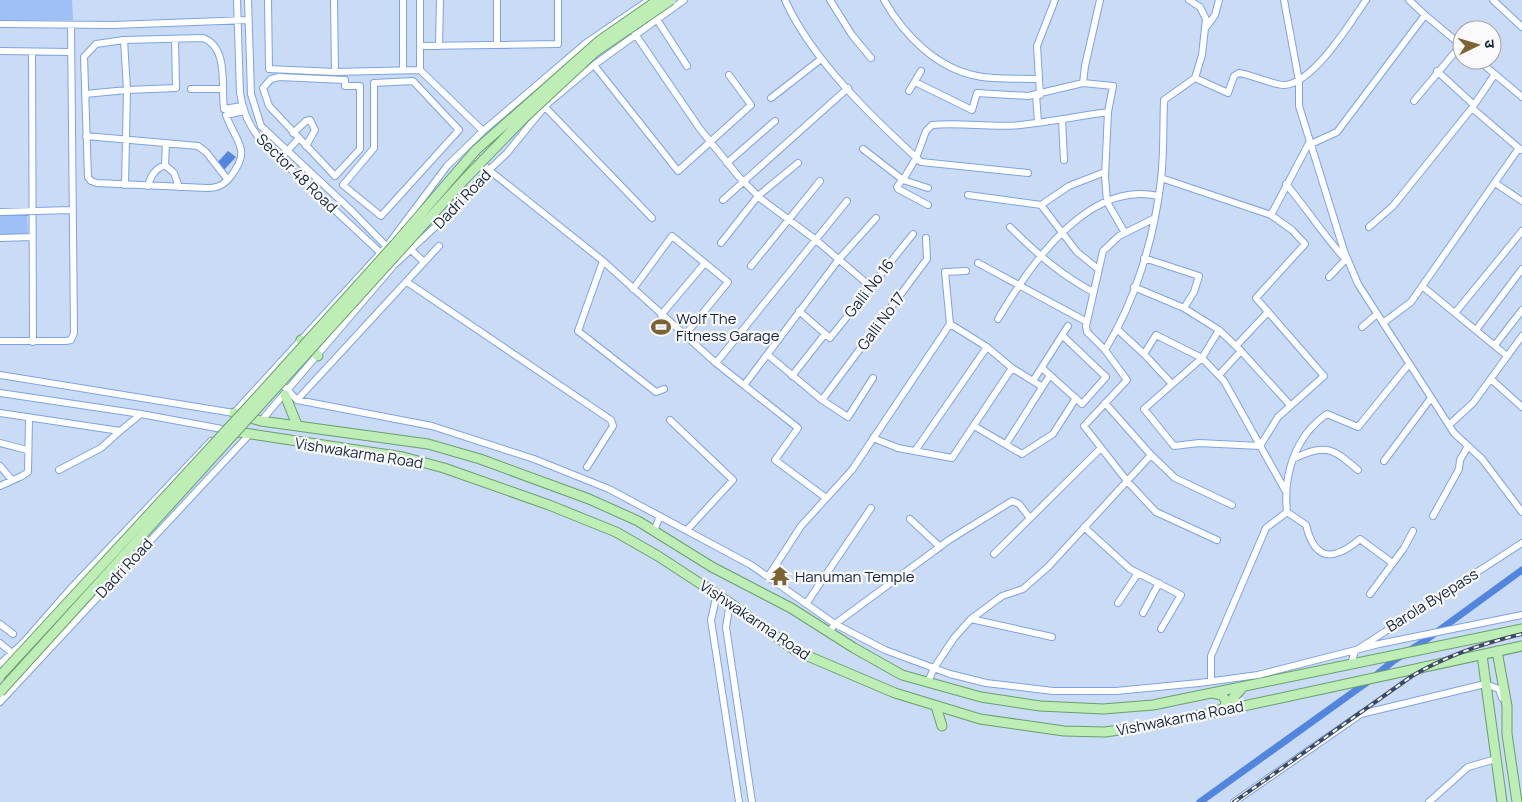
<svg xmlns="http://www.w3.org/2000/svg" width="1522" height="802" font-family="Manrope,'Noto Sans Devanagari',sans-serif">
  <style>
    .green { fill: #9fbff7 }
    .water { fill: #5285de }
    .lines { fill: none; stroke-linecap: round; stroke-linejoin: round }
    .canal { stroke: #5285de; stroke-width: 7 }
    .minor-casing { stroke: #7da3e5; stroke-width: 8 }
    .major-casing { stroke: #67a06c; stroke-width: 11 }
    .minor { stroke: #fff; stroke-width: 6 }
    .major { stroke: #beeeb6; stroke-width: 9 }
    .rail-casing { stroke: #3a4a64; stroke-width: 4 }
    .rail { stroke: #fafafa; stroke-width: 2; stroke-dasharray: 5.5; stroke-linecap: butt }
    .major-bridge-casing { stroke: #67a06c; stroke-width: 11; stroke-linecap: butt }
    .major-bridge { stroke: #beeeb6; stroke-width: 9 }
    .labels { text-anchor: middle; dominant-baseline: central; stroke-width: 4.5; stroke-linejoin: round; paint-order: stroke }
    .street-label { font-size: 15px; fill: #14233d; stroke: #fafafa }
    .poi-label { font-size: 15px; fill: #14233d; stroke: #fafafa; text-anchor: start }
  </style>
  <rect width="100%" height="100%" fill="#cadbf6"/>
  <path class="green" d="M 0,0 L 72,0 L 73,20 L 0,21 Z
    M 27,214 L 28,234 L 0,235 L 0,215 Z"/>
  <path class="water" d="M 228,151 L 236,157 L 223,171 L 216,164 Z"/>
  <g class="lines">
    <path class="canal" d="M 1200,802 L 1373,678 L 1393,661 L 1423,642 L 1522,570"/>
    <defs>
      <path id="minor" d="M 237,0 L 240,93 C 243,114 252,132 267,147 L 384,256
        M 248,0 L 251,94 L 261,126 L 353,212 L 389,249
        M 268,0 L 269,69 L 335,72 L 420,70
        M 334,0 L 335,72
        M 420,0 L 420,70 L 483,131
        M 497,0 L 497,45
        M 785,0 C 812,60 872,117 921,162 L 1028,173
        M 830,0 L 852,35 L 871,58
        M 884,0 C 904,35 936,68 977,76 C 997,80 1019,78 1039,79
        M 1189,0 L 1200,7 L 1206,19 L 1202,55 L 1195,78 L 1164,100 C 1163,127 1164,154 1161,180 C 1154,238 1136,300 1105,350 L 1127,380 L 1084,426 L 1127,481 L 1156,512 L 1217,540
        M 1284,0 L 1299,81 L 1299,106 L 1344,251 L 1358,284 L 1454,433 L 1482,459 L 1522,512
        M 1493,0 L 1522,27
        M 1425,15 L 1462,46
        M 656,18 L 687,66
        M 0,24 L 113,25 L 248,20
        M 1207,26 L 1215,15 L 1219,0
        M 633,31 L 700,129 L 739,177 L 761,199 L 816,240 L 870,286
        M 124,40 L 127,90 L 125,185
        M 420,46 L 558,44 L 558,0
        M 439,46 L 440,0
        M 0,51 L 71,52
        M 32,52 L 33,342
        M 1478,60 L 1522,97
        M 594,65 L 678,171 L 751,105 L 729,75
        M 403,71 L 403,0
        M 1437,71 L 1474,105
        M 279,77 L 345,80 L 345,86 L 360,86 L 360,149 L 335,176 L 269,106 L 263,88 L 271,79 Z
        M 1195,78 L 1228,93 L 1234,76 L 1239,73 C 1253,75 1273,85 1284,85 C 1313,84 1351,22 1366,0
        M 413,81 L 459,130 L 381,216 L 343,185 L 374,148 L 374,83 Z
        M 915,82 L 972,110 L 977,93 L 1028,96 L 1083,83 L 1085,66 L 1100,0
        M 1083,83 L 1113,86 L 1108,112 L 1105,176 L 1107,202 L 1125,233
        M 191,89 L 223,89
        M 909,91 L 921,71
        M 85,94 L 127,90 L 176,88 L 175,39
        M 1036,95 L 1038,122
        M 1040,95 L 1037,46 L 1055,0
        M 771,98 L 821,59
        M 1414,101 L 1461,45
        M 242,106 L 224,109 C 221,87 229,47 203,38 L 124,40 L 96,44 L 84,57 L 88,177 L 91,181 L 97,183 L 207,188 C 218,188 224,185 231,176 C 252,149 236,143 226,115 L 244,111
        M 545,107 L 652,218
        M 1472,108 L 1521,150
        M 1062,119 L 1064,160
        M 293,133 L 306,121 L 310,120 L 315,130 L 306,146
        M 86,136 L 198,146 L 206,152 L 228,180
        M 1311,144 L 1337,132 L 1425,15 L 1409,0
        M 863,149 L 903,180 L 928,188
        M 471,152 L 489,170 L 603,261 L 716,363 L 798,428 L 775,460 L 826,498
        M 280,159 L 299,138
        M 727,163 L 775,121
        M 165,165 L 166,143
        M 1161,178 L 1271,215 L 1310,141
        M 902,180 L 897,187 L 898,189 L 928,205
        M 903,180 L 916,158 L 926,131 L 932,125 C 962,122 991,128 1020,125 C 1050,122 1079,116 1108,112
        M 1495,183 L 1522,201
        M 1286,184 C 1307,209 1324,236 1346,260
        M 148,186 C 151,175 155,169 165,165 L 174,173 L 179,187
        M 968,195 L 1041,205 L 1077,252 L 1098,269
        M 723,200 L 848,88
        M 1041,205 L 1069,186 L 1105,172
        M 0,212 L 72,210
        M 1010,227 C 1036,253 1061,275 1093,292
        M 1369,227 L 1393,206 L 1472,108 L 1495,74
        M 0,238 L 32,237
        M 721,243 L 758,196 L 798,163
        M 410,249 L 424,262
        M 603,261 L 578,331 L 656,392 L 664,389
        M 978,263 L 1087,322
        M 751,266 L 820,181
        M 1329,277 L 1347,258
        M 407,282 L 611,420 L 613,426 L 587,467
        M 1422,286 L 1506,355
        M 1134,287 L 1184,308 L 1194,292 L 1199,276 L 1144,258
        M 633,289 L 672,236 L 728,282 L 685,335
        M 1184,308 L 1219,330 L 1202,358 L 1144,409 L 1174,446 L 1199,443 L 1260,446 L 1278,417 L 1324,376 L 1256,298 L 1305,244 L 1292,230 L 1271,215
        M 799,311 L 830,338 L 913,234
        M 1455,313 L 1522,231
        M 661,315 L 705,263
        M 998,319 C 1029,266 1088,180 1158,196
        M 1383,323 L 1411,302 L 1519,148
        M 950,324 L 987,347 L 1012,368 L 1041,386
        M 1362,327 L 1377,314
        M 1118,330 L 1144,354 L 1172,384
        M 1476,330 L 1522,269
        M 0,341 L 66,341 L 71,340 L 74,333 L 71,25
        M 1495,345 L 1522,310
        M 1236,346 L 1268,312
        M 1105,350 L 1087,332 L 1086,326 L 1103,251 L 1119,236 L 1155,218
        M 1241,351 L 1290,405
        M 1144,354 L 1156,335 L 1202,358 L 1224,381 L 1285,490
        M 768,355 L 822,400 L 848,417 L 873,378
        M 716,363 L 847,201
        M 1042,368 L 1082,404 L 1106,377 L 1063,336
        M 271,373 L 297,400 L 432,426 L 534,459 L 609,489 L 751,565 L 835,624 L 885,650 L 950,674 L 986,683 L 1053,691 L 1116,691 L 1199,683 L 1258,675 L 1379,644 L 1522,615
        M 0,375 L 234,413 L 387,246 L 447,166 L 483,131 L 586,43 L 649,0
        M 1219,375 L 1241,351 L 1219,330
        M 792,376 L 825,334
        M 1492,380 L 1522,407
        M 1033,381 L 1068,326
        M 745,384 L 839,259 L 876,218
        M 0,393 L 141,414 L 222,429
        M 297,400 L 439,246
        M 822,400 L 927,259 L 926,238
        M 1105,403 L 1151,455 L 1175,478 L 1232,505
        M 0,413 L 120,431 L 141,414
        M 670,420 L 733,480 L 687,530
        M 261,421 L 394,265 L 447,216 L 489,170 L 507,153 L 546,105 L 594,65 L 684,0
        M 1449,425 L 1473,403 L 1522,336
        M 974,426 L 1022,454 L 1053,434 L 1076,398
        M 873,438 L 898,448 L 952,458 L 1012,368
        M 0,443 L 27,450
        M 1006,444 L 1050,375
        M 915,451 L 987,347
        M 1293,459 C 1326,443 1332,448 1358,470
        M 1384,461 L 1431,398
        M 0,466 L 12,480
        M 59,470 L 101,448 L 120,431
        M 0,486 L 22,476 L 28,472 L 29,418
        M 1433,516 L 1459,469 L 1460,460 L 1468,446
        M 910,519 L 940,547
        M 1084,527 L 1130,569 L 1181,595 L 1161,629
        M 654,531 L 660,516
        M 994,554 L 1101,448
        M 1391,562 L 1360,539 C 1334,561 1315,562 1306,525 L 1287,512 C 1283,475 1295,436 1327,414 L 1358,427 L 1409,364
        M 768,577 L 801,526 L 852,470 L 950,324 L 945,272 L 966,271
        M 717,594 L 711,620 L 739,802
        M 1370,594 L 1404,548 L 1413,531
        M 730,603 L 726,627 L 752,802
        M 1118,603 L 1138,573
        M 806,604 L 871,508
        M 1143,613 L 1159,583
        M 971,619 L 1052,637
        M 0,624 L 13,634
        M 829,632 L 835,624 L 949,540 L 1012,501 L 1019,504 L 1030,518
        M 0,643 L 12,653
        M 0,664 L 23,643 L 73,586 L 211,441
        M 1351,664 L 1355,651 L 1522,543
        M 1211,681 L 1211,656 L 1266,528 L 1287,512
        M 928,682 L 934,668 L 954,638 L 971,619 L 1002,596 L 1023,589 L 1048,567 L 1151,455
        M 0,702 L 249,435
        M 1234,802 L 1361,714 L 1485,684 L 1499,689 L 1502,698
        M 1429,802 L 1468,767 L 1496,759"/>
      <path id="major" d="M 301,340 L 318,356
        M 285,395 L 297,425
        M 234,413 L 261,421 L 428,444 L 480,459 L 589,499 L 638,521 L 712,567 L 791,608 L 854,648 L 902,675 L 981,697 L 1040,706 L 1103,709 L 1153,705 L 1522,629
        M 231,431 L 403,457 L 444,468 L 549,505 L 616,532 L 658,556 L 730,603 L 796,651 L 895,693 L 980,719 L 1064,731 L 1105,732 L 1160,724 L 1522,646
        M 1497,651 L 1507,706 L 1507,734 L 1517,802
        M 1482,655 L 1502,802
        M 1243,687 L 1233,698 L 1237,704 L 1244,706
        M 1212,693 L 1222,695 L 1226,701 L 1225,707 L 1218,711
        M 936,706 L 942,726"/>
    </defs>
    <use href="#minor" class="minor-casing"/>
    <use href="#major" class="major-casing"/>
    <use href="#minor" class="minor"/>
    <use href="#major" class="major"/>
    <defs>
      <path id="rail" d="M 1234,802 L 1412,676 C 1446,656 1484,643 1522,634"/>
    </defs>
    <use href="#rail" class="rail-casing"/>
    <use href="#rail" class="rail"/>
    <defs>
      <path id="major-bridge" d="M 0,676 L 258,396 L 395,244 L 476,150 L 599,41 L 658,0
        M 0,692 L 464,180 L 522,120 L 595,52 L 671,0"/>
    </defs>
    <use href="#major-bridge" class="major-bridge-casing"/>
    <use href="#major-bridge" class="major-bridge"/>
  </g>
  <defs>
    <symbol id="stadium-bare" viewBox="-9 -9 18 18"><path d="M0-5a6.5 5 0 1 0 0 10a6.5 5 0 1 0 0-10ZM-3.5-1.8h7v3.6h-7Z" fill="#7d6334" stroke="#fafafa" stroke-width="2.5" paint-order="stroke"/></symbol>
    <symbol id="temple-bare" viewBox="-9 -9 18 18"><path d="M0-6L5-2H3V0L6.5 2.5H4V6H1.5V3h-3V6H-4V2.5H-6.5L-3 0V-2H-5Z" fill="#7d6334" stroke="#fafafa" stroke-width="2.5" paint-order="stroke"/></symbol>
  </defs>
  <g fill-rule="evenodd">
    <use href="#stadium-bare" x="647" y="313" width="28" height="28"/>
    <use href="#temple-bare" x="766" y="562" width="28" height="28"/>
  </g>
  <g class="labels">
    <g class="street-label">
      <text transform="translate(297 173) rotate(44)">Sector 48 Road</text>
      <text transform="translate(462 199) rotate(-46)">Dadri Road</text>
      <text transform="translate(869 288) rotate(-52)">Galli No 16</text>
      <text transform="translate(881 321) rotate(-53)">Galli No 17</text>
      <text transform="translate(359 453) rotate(9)">Vishwakarma Road</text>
      <text transform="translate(124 568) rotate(-47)">Dadri Road</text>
      <text transform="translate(1432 600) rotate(-32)">Barola Byepass</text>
      <text transform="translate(755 620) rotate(34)">Vishwakarma Road</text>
      <text transform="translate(1180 718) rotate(-11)">Vishwakarma Road</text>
    </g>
    <g class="poi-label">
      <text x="676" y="318">Wolf The<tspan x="676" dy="17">Fitness Garage</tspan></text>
      <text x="795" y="576">Hanuman Temple</text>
    </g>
  </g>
  <g transform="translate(1477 45) rotate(85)"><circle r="24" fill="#fafafa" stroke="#9ea4ae"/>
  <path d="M0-4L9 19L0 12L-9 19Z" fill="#7d6334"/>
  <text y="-8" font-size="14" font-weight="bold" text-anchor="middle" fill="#14233d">उ</text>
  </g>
</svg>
